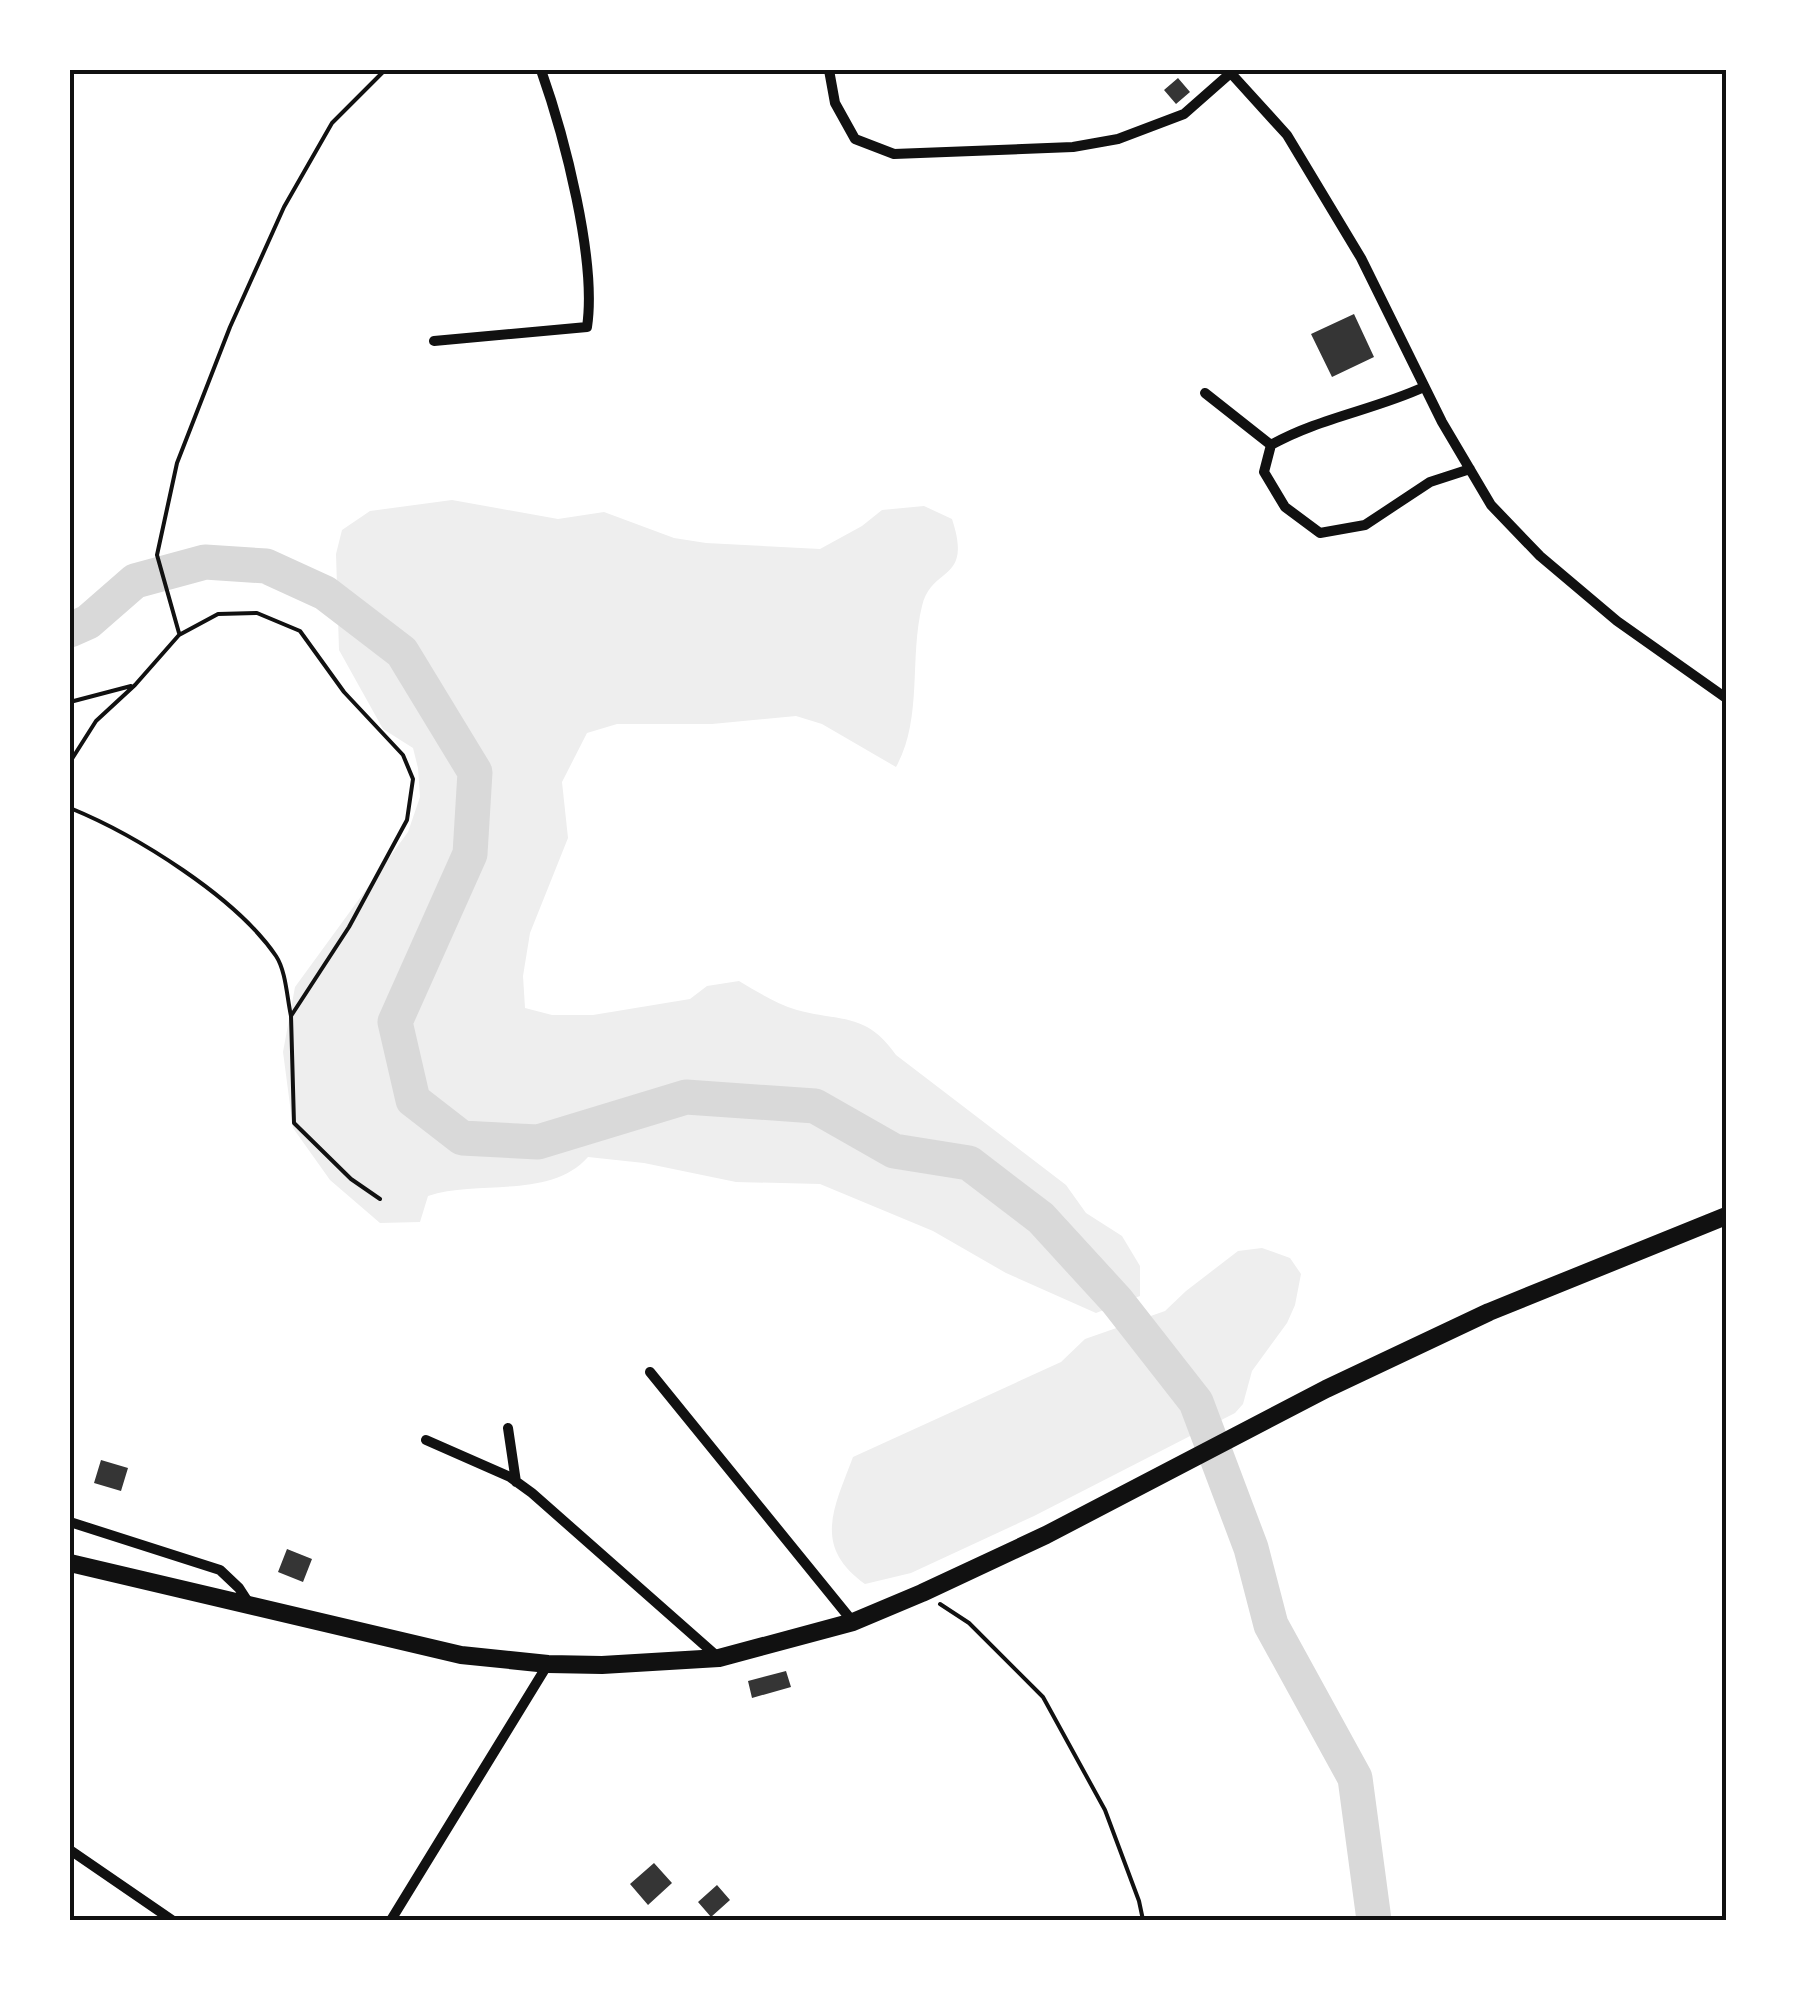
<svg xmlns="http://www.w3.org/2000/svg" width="1796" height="1990" font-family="Merriweather,serif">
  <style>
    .green { fill: #eee }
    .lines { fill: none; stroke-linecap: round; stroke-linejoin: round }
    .river { stroke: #d9d9d9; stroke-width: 35 }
    .building { fill: #353535 }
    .path { stroke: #111; stroke-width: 4 }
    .minor { stroke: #111; stroke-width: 10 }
    .primary { stroke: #111; stroke-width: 18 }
    .neatline { fill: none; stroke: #111; stroke-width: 4 }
  </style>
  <rect width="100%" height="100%" fill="#fff"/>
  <path class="green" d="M 452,500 L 558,519 L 604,512 L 674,538 L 706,543 L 820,549 L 862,526 L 882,510 L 924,506 L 952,519 C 973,583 932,565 922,606 C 909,659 923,719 896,767 L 822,724 L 796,716 L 712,724 L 617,724 L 587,733 L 562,782 L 568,838 L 530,933 L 523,976 L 525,1008 L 552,1015 L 593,1015 L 690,999 L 707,986 L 739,981 C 758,992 776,1004 797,1010 C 841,1022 866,1012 896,1055 L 1066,1185 L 1086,1213 L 1122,1236 L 1140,1266 L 1140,1296 L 1096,1313 L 1006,1273 L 933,1231 L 820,1184 L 736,1182 L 644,1163 L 588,1157 C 550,1200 478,1179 428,1196 L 420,1222 L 380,1223 L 330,1180 L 293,1128 L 283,1052 L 295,987 L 408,832 L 420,797 L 418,768 L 413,748 L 383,729 L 339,650 L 336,554 L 342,530 L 370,511 Z
    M 1262,1248 L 1290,1258 L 1301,1274 L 1295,1305 L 1287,1323 L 1252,1371 L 1243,1404 L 1235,1413 L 1034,1516 L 911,1573 L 865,1584 C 812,1546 834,1508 853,1457 L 1061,1362 L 1085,1339 L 1165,1311 L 1186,1291 L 1238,1251 Z"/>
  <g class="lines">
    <path class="river" d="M 70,630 L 88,622 L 135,581 L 205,562 L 266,566 L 325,593 L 402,652 L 475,772 L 470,854 L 395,1022 L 413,1100 L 462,1138 L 538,1142 L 686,1097 L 815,1106 L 894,1151 L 969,1163 L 1041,1218 L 1117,1301 L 1196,1402 L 1251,1548 L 1271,1625 L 1355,1778 L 1374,1920"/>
  </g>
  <path class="building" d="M 1178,78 L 1190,92 L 1176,104 L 1164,90 Z
    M 1354,314 L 1374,357 L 1332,377 L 1311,334 Z
    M 101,1460 L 128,1468 L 121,1491 L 94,1483 Z
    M 287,1549 L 312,1559 L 303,1582 L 278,1572 Z
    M 786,1671 L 791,1687 L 752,1698 L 748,1681 Z
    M 654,1863 L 672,1883 L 648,1905 L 630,1884 Z
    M 717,1885 L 730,1900 L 711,1917 L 698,1902 Z"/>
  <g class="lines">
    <path class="path" d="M 179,633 L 157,555 L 177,463 L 230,327 L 284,207 L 332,123 L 385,70
      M 70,702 L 131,686
      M 70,762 L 96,721 L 135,685 L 179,635 L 218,614 L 257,613 L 300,631 L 344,692 L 403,755 L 413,779 L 407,820 L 349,927 L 291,1016 L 294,1123 L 351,1179 L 380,1199
      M 70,808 C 136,835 236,897 276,956 C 286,971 287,998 291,1016
      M 940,1604 L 969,1623 L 1043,1697 L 1105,1810 L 1139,1901 L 1143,1920"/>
    <path class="minor" d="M 829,70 L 835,103 L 855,139 L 894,154 L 1073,147 L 1118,139 L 1184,114 L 1234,70
      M 1228,70 L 1287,135 L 1361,258 L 1442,422 L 1491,505 L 1540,556 L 1617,621 L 1726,698
      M 434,341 L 587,327 C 597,260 564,135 541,70
      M 1205,393 L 1271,445 L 1264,472 L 1285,507 L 1320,533 L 1365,525 L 1430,482 L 1470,469
      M 1271,445 C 1319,418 1374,410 1424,387
      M 650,1372 L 853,1622
      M 508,1428 L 516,1482
      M 426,1440 L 510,1477 L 532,1493 L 719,1658
      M 70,1522 L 220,1570 L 239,1588 L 250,1605
      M 70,1850 L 172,1920
      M 391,1920 L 548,1664"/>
    <path class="primary" d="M 70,1563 L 461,1655 L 548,1664 L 602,1665 L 719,1658 L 853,1622 L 922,1593 L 1046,1535 L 1326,1389 L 1489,1312 L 1726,1216"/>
  </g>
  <rect width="1796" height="1990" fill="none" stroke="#ffffff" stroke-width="145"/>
  <rect x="72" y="72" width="1652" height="1846" class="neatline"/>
</svg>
